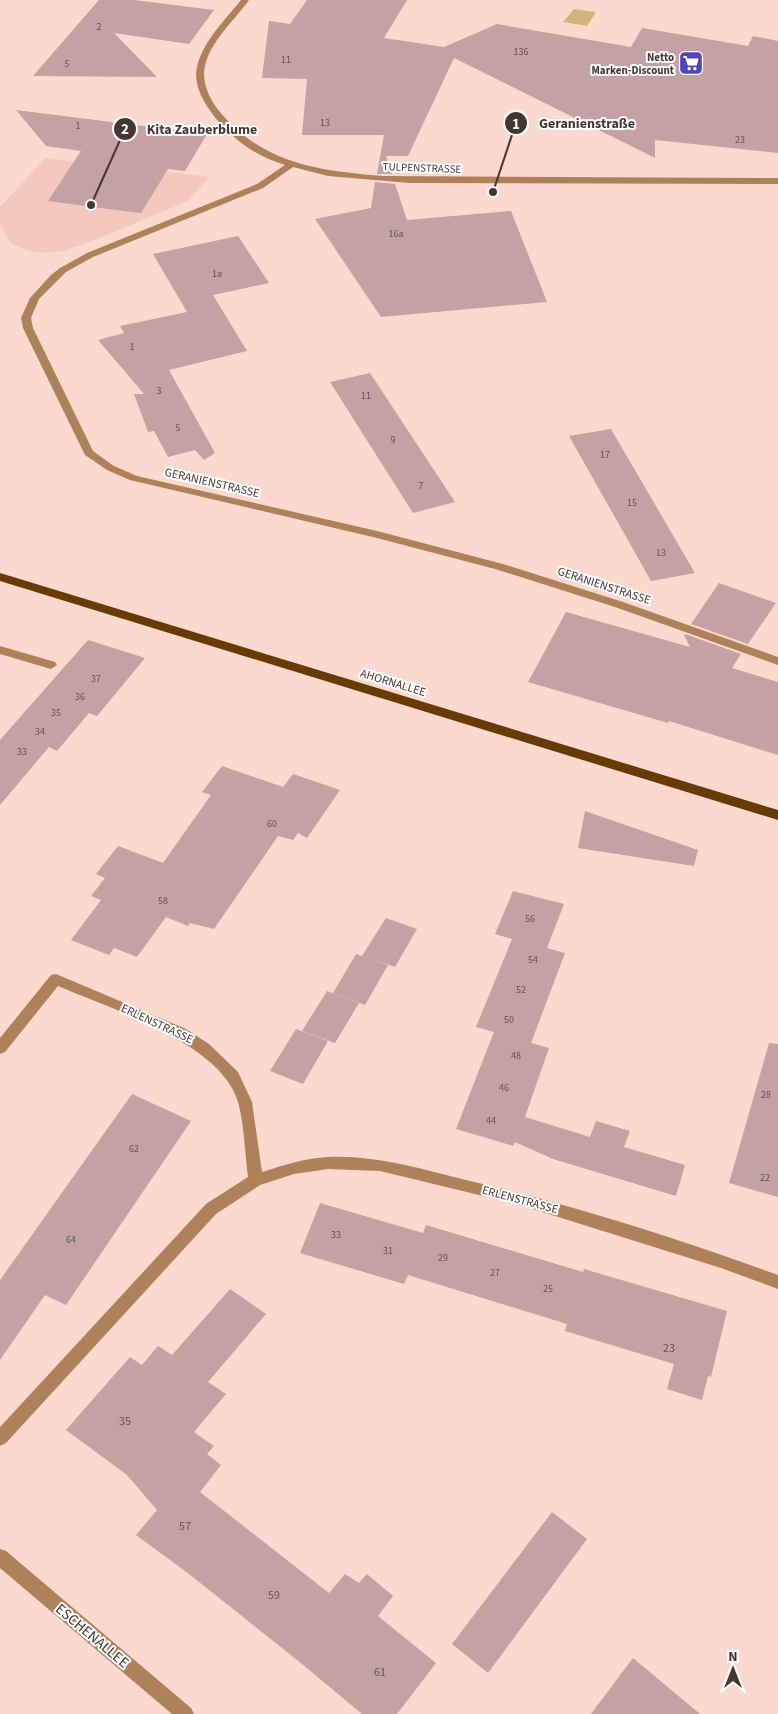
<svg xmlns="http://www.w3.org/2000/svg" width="778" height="1714" font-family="'Source Sans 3',sans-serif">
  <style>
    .built { fill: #f2c9bc }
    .green { fill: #d1b47a }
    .building { fill: #c4a1a2 }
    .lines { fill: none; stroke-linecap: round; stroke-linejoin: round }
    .minor { fill: #af815a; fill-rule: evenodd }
    .major { fill: #683a05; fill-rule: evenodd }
    .labels { text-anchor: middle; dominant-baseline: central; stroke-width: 4; stroke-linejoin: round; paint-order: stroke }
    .number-label { font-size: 10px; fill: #64524e }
    .far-poi-label { font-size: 11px; font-weight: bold; fill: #443732; stroke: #fff; text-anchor: end }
    .far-street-label { font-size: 11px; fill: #443732; stroke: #fff }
    .street-label { font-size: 12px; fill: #443732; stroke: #fff }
    .near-number-label { font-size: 12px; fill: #64524e }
    .near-street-label { font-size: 15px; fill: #443732; stroke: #fff }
    .leader { fill: none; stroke: #443732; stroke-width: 2 }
    .callout-dot { fill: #443732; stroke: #fff; stroke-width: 2 }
    .mark-label { font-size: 15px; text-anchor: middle; font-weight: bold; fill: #fff }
    .callout-label { font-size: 14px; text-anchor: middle; font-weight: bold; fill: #443732; stroke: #fff; stroke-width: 4; stroke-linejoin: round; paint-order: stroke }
  </style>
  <rect width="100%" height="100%" fill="#fcd9ce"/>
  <path class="built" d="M 45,158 L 210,177 L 186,202 L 99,238 L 64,251 L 45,253 L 28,251 L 12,244 L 5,233 L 0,224 L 0,207 Z"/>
  <path class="green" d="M 574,9 L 596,12 L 587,26 L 563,22 Z"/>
  <path class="building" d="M 99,0 L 134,0 L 214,10 L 189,44 L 114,33 L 157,77 L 33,76 Z
    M 307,0 L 407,0 L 384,38 L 444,47 L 497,24 L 631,47 L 642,28 L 748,46 L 753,36 L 778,41 L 778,153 L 655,140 L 655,158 L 454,58 L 408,156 L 386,156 L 392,174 L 377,174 L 384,135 L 302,135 L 307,79 L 262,78 L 269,21 L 290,24 Z
    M 16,110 L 207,134 L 185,171 L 168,169 L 141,213 L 108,209 L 48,201 L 81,151 L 46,146 Z
    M 375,182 L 395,184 L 407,220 L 511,211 L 547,302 L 381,317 L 315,219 L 371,208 Z
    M 238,236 L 269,283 L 213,295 L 247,351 L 169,370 L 215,453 L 204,460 L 195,450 L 168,457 L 154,431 L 148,432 L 134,394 L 144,394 L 98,340 L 124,333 L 120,326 L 187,312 L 153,254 Z
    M 370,373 L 455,502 L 413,513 L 330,382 Z
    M 611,429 L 695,573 L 651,581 L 569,436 Z
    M 719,583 L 776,603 L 748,644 L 691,624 Z
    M 566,612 L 690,647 L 684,635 L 685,634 L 741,654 L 732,668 L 778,682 L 778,755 L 669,721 L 668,723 L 528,682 Z
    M 88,640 L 145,658 L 97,716 L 89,713 L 57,751 L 49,747 L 0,805 L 0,740 Z
    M 222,766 L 283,787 L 293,774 L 340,790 L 307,838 L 298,833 L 293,840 L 278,836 L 214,929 L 190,923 L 188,926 L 166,917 L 137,957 L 114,948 L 109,955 L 71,940 L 101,900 L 91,896 L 105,878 L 96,874 L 118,846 L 163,863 L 211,795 L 202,792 Z
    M 585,811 L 698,850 L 694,866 L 578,848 Z
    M 513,891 L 564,904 L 547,948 L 565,953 L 531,1043 L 549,1048 L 525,1117 L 590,1137 L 596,1121 L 630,1131 L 624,1147 L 685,1165 L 676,1196 L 553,1159 L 515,1142 L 513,1146 L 456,1129 L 494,1032 L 476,1027 L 512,939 L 495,934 Z
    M 386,918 L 417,929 L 395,967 L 362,956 Z
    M 356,954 L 388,965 L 365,1005 L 333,993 Z
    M 327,991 L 359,1003 L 335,1043 L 302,1031 Z
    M 296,1029 L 328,1041 L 303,1084 L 270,1071 Z
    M 769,1043 L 778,1044 L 778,1197 L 729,1183 Z
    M 132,1094 L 191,1121 L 66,1305 L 45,1295 L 0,1360 L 0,1280 Z
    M 320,1203 L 423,1233 L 426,1225 L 583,1272 L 584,1269 L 727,1311 L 711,1377 L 708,1376 L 702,1400 L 667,1389 L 674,1364 L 565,1331 L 567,1324 L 408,1275 L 404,1284 L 300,1253 Z
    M 230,1289 L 266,1314 L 208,1382 L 226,1394 L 194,1432 L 214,1446 L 207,1454 L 221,1465 L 200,1492 L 329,1593 L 345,1574 L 359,1583 L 367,1574 L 393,1596 L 378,1616 L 436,1663 L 397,1714 L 362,1714 L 302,1664 L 189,1574 L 136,1535 L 157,1510 L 127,1475 L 66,1430 L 130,1357 L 142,1365 L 158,1346 L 172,1355 Z
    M 552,1512 L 587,1539 L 488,1673 L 452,1644 Z
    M 633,1658 L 700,1714 L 591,1714 Z"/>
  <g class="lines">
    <path class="minor" d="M 241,0 L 249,0 C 234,21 211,40 205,66 C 201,82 210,100 220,112 C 263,164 319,171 383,176 L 778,178 L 778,184 L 410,183 L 328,176 L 293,167 L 263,188 L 93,257 L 66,272 L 39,299 L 31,318 L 33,328 L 93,451 L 114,466 L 137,476 L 377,531 L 503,564 L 623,602 L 778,657 L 778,665 L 615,607 L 495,569 L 377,538 L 130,480 L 107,470 L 85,455 L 23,328 L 21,318 L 30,298 L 51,275 L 60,268 L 87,253 L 257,184 L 285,165 C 272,161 258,155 247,147 C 225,132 190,96 197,67 C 203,41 225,20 241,0 Z
      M 0,646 L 55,662 L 57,665 L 51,669 L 0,654 Z
      M 56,974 L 186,1029 L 209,1044 L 238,1072 L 252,1102 L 262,1172 C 284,1165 306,1158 328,1157 C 376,1155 421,1169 466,1180 C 572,1205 676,1238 778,1275 L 778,1289 L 721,1268 L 520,1205 L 380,1171 L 328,1169 L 294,1174 L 260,1185 L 216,1214 L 6,1443 L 0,1446 L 0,1427 L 206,1204 L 248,1177 C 245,1154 244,1123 238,1102 C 221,1043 111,1009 58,986 L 5,1052 L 0,1054 L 0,1038 L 51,975 Z
      M 0,1549 L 6,1551 L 191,1708 L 194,1714 L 172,1714 L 0,1568 Z"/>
    <path class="major" d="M 0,573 L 778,810 L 778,820 L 0,581 Z"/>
  </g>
  <defs>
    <symbol id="supermarket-square" viewBox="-11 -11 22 22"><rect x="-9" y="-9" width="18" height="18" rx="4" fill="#5144bb" stroke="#fff"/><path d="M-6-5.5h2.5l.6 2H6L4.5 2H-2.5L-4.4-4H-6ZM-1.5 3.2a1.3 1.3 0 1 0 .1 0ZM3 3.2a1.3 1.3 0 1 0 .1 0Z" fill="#fff"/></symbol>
  </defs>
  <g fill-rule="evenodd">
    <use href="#supermarket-square" x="677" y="49" width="28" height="28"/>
  </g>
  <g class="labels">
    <g class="number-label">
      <text x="99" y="27">2</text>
      <text x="521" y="52">136</text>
      <text x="286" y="60">11</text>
      <text x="67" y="64">5</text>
      <text x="325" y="123">13</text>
      <text x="78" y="126">1</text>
      <text x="740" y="140">23</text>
      <text x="396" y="234">16a</text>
      <text x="217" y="274">1a</text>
      <text x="132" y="347">1</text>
      <text x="159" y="391">3</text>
      <text x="366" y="396">11</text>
      <text x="178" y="428">5</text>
      <text x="393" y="440">9</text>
      <text x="605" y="455">17</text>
      <text x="421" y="486">7</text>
      <text x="632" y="503">15</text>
      <text x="661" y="553">13</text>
      <text x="96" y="679">37</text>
      <text x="80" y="697">36</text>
      <text x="56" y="713">35</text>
      <text x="40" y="732">34</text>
      <text x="22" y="752">33</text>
      <text x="272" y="824">60</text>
      <text x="163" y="901">58</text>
      <text x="530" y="919">56</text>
      <text x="533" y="960">54</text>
      <text x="521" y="990">52</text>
      <text x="509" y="1020">50</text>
      <text x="516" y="1056">48</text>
      <text x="504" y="1088">46</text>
      <text x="766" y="1095">28</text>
      <text x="491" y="1121">44</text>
      <text x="134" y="1149">62</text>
      <text x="765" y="1178">22</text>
      <text x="336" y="1235">33</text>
      <text x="71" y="1240">64</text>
      <text x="388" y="1251">31</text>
      <text x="443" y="1258">29</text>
      <text x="495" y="1273">27</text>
      <text x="548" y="1289">25</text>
    </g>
    <g class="far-poi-label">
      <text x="674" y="57">Netto<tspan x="674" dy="13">Marken-Discount</tspan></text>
    </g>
    <g class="far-street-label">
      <text transform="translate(422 168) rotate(2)">TULPENSTRASSE</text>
    </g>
    <g class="street-label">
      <text transform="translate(212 483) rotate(13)">GERANIENSTRASSE</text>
      <text transform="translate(604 586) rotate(18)">GERANIENSTRASSE</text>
      <text transform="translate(393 683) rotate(17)">AHORNALLEE</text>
      <text transform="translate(157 1024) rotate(25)">ERLENSTRASSE</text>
      <text transform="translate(520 1200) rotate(15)">ERLENSTRASSE</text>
    </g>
    <g class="near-number-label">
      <text x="669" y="1348">23</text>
      <text x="125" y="1421">35</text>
      <text x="185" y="1526">57</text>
      <text x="274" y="1595">59</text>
      <text x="380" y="1672">61</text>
    </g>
    <g class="near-street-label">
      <text transform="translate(92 1636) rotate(40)">ESCHENALLEE</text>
    </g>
  </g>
  <path class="leader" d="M493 192L516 123M91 205L125 129"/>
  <g class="callout-dot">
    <circle cx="493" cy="192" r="5"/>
    <circle cx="91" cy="205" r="5"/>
    <circle cx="516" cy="123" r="12"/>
    <circle cx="125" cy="129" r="12"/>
  </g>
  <g class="mark-label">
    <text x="516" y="129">1</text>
    <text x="125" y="134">2</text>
  </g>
  <g class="callout-label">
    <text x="587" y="128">Geranienstraße</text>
    <text x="202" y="134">Kita Zauberblume</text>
  </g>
  <g transform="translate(733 1669)" stroke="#ffffff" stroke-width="4" paint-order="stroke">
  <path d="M0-4L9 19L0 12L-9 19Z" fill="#443732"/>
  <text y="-8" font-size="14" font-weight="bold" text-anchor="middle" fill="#443732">N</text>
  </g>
</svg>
